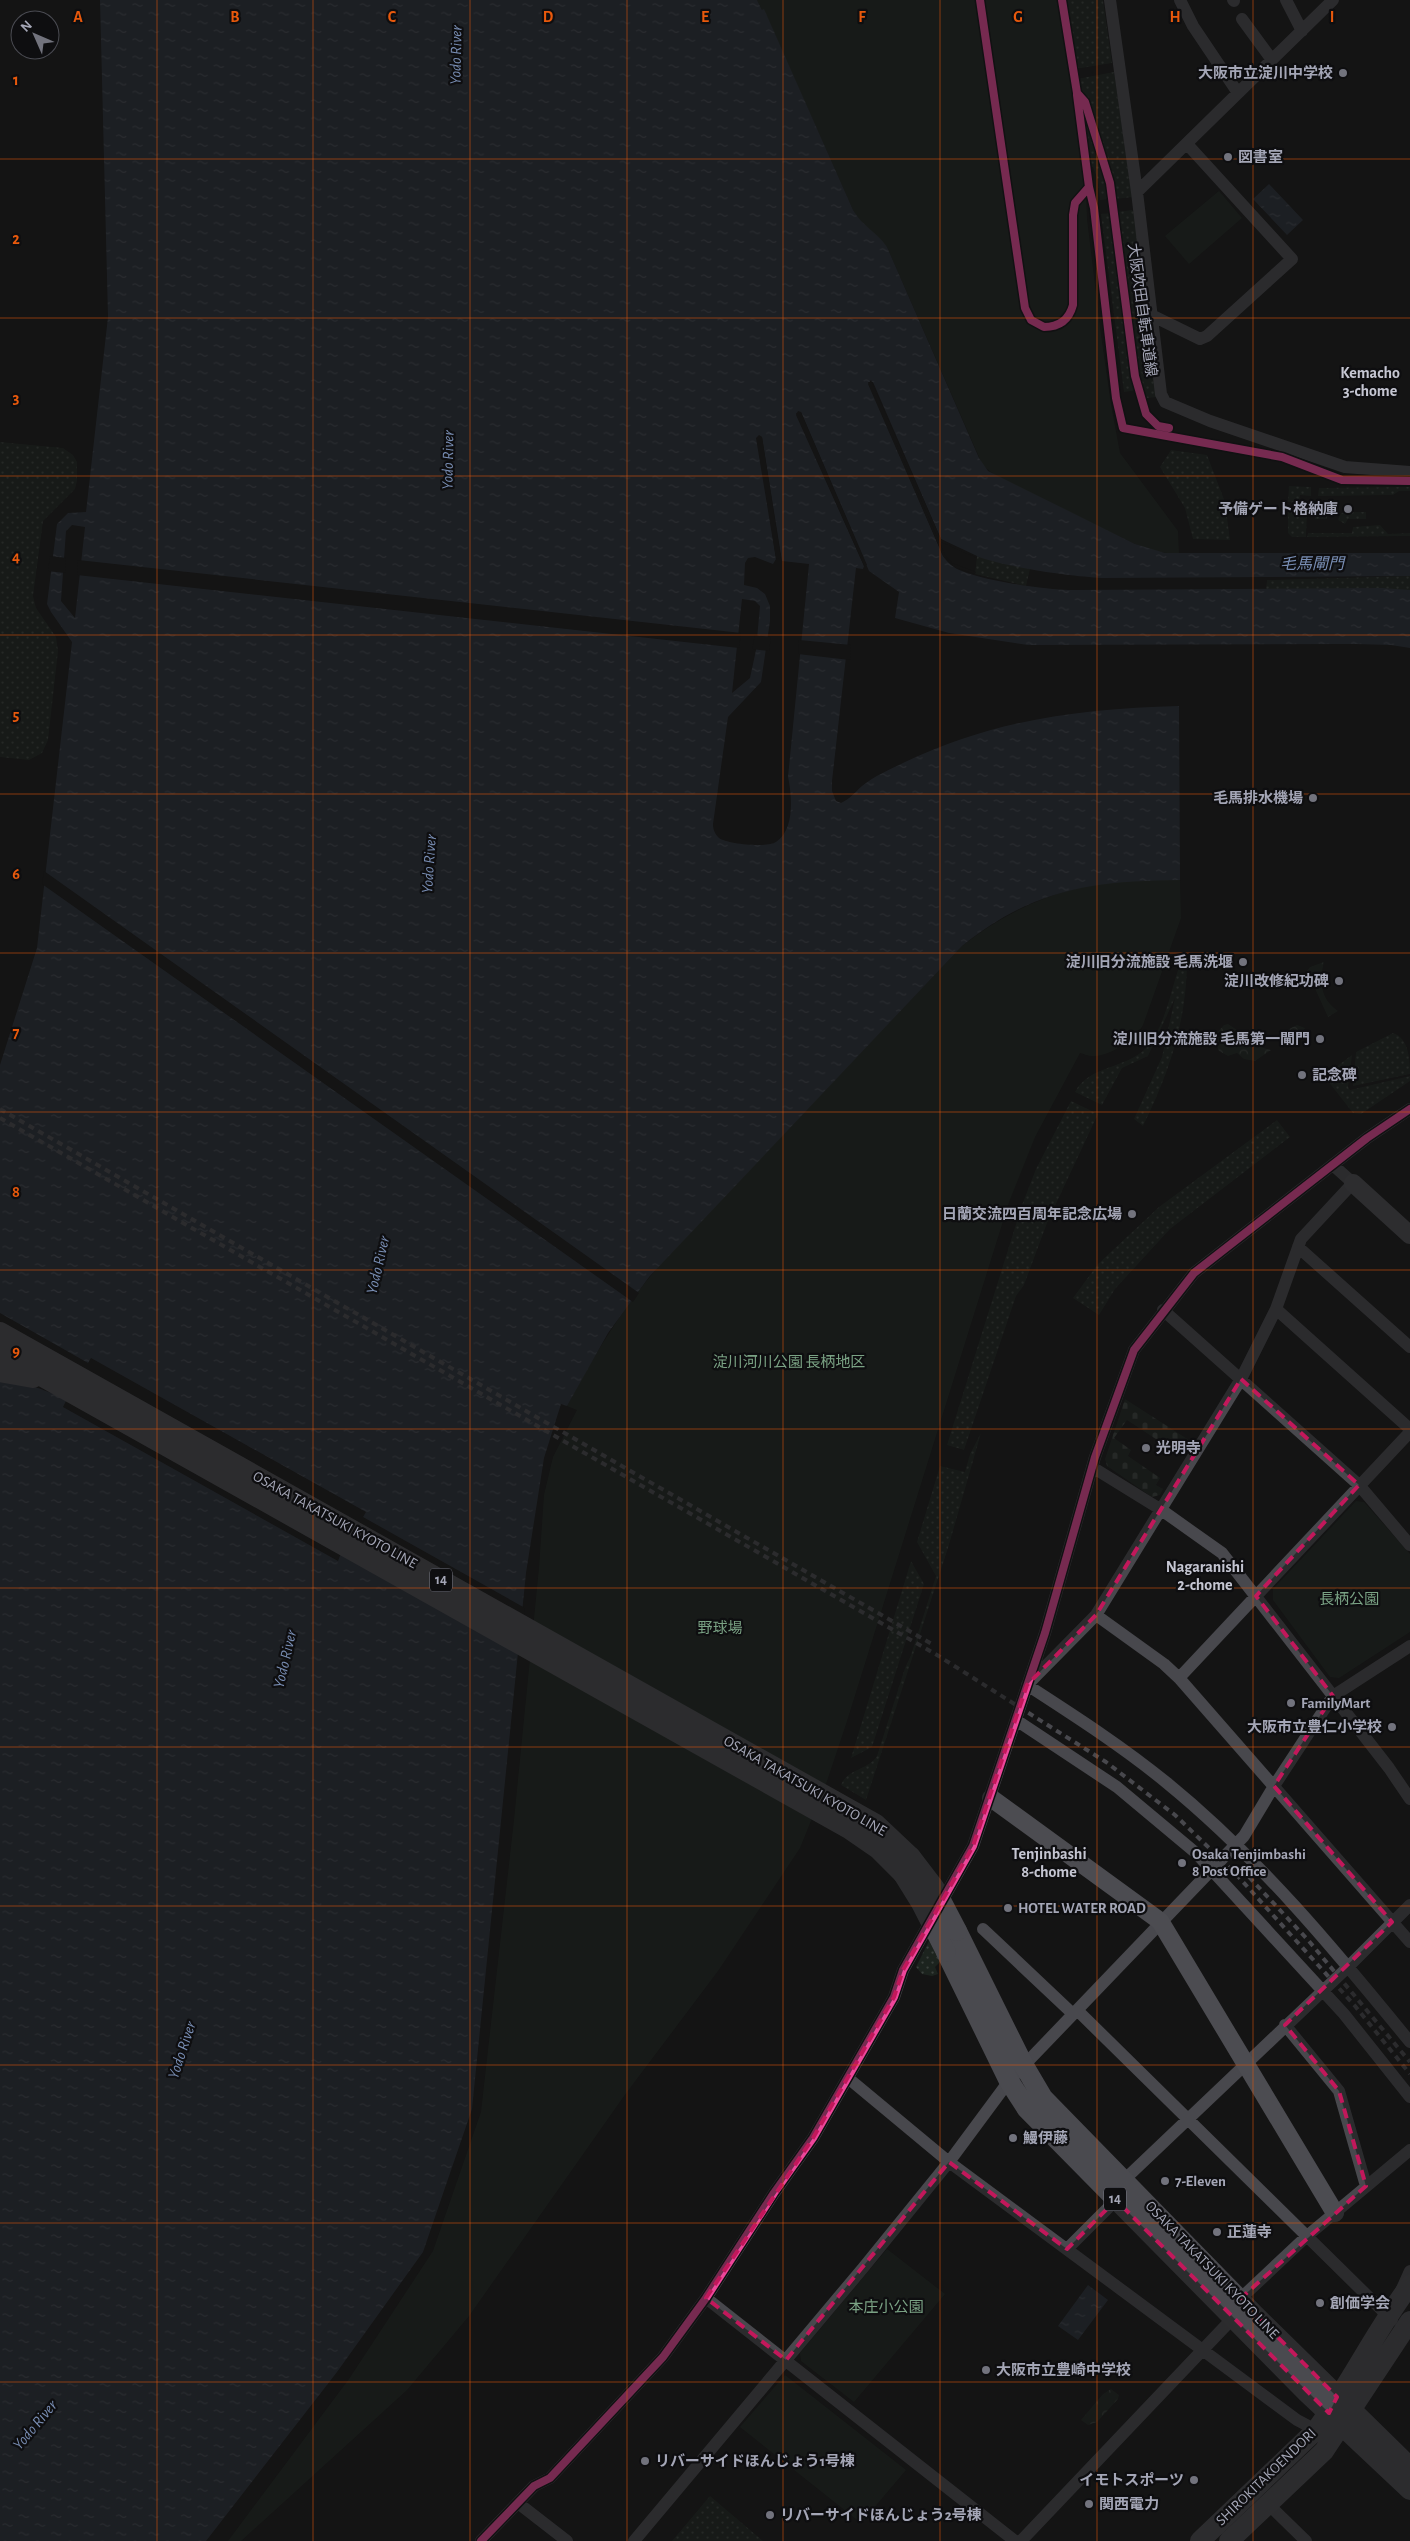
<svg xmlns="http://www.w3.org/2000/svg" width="1410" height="2541" font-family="'Alegreya Sans','Noto Sans JP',sans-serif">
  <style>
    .grass { fill: url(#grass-dots) }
    .forest { fill: url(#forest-crowns) }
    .cemetery { fill: url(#cemetery-stones) }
    .park { fill: #1c231e }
    .water { fill: url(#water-ripples); fill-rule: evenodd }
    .pier { fill: #141414 }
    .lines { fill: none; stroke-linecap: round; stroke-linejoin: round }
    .street { stroke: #48484d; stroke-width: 12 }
    .secondary { stroke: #4c4c51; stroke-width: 18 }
    .primary { stroke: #4a4a4f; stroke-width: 20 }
    .rail { stroke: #48484d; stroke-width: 4; stroke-dasharray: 6 5; stroke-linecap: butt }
    .primary-bridge { stroke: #4a4a4f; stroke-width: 20 }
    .cycleway-casing { stroke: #0e0e10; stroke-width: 11 }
    .cycleway { stroke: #ed469a; stroke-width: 8 }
    .marked { fill: none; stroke: #c2185b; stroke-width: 4; stroke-dasharray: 10 6; stroke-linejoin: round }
    .grid { fill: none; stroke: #e8590c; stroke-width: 1; stroke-opacity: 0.55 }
    .poi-dot { fill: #72737d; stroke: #0e0e10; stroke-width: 2 }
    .labels { text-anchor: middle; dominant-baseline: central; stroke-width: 4.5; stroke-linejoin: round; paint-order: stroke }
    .shield { fill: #0e0e10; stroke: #777884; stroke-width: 1 }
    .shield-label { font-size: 14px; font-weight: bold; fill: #a4a6b6 }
    .poi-label { font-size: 15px; font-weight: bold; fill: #a4a6b6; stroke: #0e0e10; text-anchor: start }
    .street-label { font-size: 15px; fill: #a4a6b6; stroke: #0e0e10 }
    .park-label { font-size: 15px; fill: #7aa284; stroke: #0e0e10 }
    .water-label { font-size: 16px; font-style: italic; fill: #788db3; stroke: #0e0e10 }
    .neighbourhood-label { font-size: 16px; font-weight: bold; fill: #c5c6d2; stroke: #0e0e10 }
    .grid-label { font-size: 16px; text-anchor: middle; font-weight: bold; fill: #e8590c; stroke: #0e0e10; stroke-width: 4.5; stroke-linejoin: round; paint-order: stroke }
  </style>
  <defs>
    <pattern id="grass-dots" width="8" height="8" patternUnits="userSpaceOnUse" patternTransform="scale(1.25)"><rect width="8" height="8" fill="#1c231e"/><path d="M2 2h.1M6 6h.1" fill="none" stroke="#3a403c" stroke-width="1.8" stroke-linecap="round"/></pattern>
    <pattern id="forest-crowns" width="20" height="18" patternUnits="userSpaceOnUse" patternTransform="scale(1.25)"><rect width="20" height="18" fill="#1c231e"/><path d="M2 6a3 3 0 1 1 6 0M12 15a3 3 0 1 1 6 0" fill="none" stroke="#3a403c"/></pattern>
    <pattern id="cemetery-stones" width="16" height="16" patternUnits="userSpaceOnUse" patternTransform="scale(1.25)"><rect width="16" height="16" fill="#1c231e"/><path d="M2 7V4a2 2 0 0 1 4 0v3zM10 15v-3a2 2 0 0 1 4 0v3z" fill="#3a403c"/></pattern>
    <pattern id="water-ripples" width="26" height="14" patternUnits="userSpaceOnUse" patternTransform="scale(1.25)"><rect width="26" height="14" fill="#272d36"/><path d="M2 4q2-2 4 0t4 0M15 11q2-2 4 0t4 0" fill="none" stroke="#434851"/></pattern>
  </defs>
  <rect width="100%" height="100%" fill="#141414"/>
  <path class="grass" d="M 1066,0 L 1103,0 L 1112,63 L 1075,69 Z
    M 1114,72 L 1132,197 L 1116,199 C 1110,167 1100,134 1088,104 C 1085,95 1079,89 1077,79 Z
    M 1082,110 L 1086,116 L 1108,184 L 1110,199 L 1100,200 L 1098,180 L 1093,167 L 1091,167 Z
    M 1132,210 L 1135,213 L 1157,397 L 1147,398 L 1146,400 L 1136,368 L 1117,212 Z
    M 1112,213 L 1131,373 L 1138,390 L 1124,392 L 1101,214 Z
    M 0,442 L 63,448 L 73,455 L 77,462 L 77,481 L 75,489 L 43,521 L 33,596 L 36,608 L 56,637 L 58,651 L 48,740 L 42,753 L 29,760 L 0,757 Z
    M 1171,450 L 1207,455 L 1225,502 L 1230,540 L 1193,539 L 1185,508 L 1160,467 Z
    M 1289,486 L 1311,487 L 1311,496 L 1300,495 L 1299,503 L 1288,502 Z
    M 1410,487 L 1410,491 L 1399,491 L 1393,495 L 1318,496 L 1319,488 Z
    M 1320,506 L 1330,506 L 1330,513 L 1327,513 L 1327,519 L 1315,519 L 1315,512 L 1320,512 Z
    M 1299,509 L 1307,510 L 1306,537 L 1292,537 L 1288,533 L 1288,512 L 1298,512 Z
    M 1357,512 L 1366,512 L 1366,519 L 1348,519 L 1345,524 L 1338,520 L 1341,513 Z
    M 1380,525 L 1388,534 L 1410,533 L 1410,536 L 1307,537 L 1308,533 L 1352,533 L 1353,527 Z
    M 977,556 L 1030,569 L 1026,586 L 975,574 Z
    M 1410,576 L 1410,590 L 1266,589 L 1267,580 Z
    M 1185,962 L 1187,964 C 1186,1023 1169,1073 1143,1126 L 1134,1119 L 1162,1057 L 1175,998 L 1148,1056 L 1122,1068 L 1102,1105 L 1075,1092 C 1089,1065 1126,1069 1146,1048 C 1164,1029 1170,994 1178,970 Z
    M 1393,1033 C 1409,1038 1410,1060 1410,1074 L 1353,1086 L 1356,1052 Z
    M 1352,1055 L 1348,1087 L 1350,1090 L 1410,1076 L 1410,1081 L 1361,1114 L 1353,1113 L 1324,1076 Z
    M 1071,1101 L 1098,1114 L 1047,1223 L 1024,1285 L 1016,1296 L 964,1450 L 947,1445 L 1022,1205 L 1036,1169 Z
    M 1277,1120 L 1290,1137 L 1170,1229 L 1115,1289 L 1099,1315 L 1073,1298 L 1098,1264 L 1159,1207 Z
    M 981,1433 L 948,1548 L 866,1800 L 841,1785 C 847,1769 868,1770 877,1756 L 905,1668 L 911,1655 L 936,1576 L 917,1542 L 940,1466 L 965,1472 L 970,1454 Z
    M 911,1561 L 924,1584 L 872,1747 L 851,1758 Z
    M 929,1941 L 940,1962 L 935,1967 L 938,1974 L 932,1976 L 922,1974 L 916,1967 Z
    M 710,2496 L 763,2541 L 672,2541 Z"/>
  <path class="forest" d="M 1324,962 C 1319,981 1320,999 1338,1011 L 1328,1017 L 1307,971 L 1310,967 Z
    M 1228,1024 L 1243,1034 L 1260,1038 L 1260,1047 L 1271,1050 L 1255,1061 L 1244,1059 L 1237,1053 L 1228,1056 L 1219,1051 L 1213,1037 L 1224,1025 Z
    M 1297,1025 L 1305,1028 L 1300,1037 L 1283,1043 L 1280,1036 L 1281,1033 Z
    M 1111,2389 L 1119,2395 L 1118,2399 L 1097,2422 L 1088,2425 L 1081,2420 L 1103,2394 Z"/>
  <path class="cemetery" d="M 1125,1399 L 1192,1442 L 1183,1457 L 1127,1420 L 1114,1438 L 1131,1450 L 1128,1456 L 1160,1478 L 1156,1485 L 1163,1489 L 1160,1495 L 1152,1497 L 1107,1466 L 1105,1459 Z"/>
  <path class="park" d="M 757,0 L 1059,0 L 1085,168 L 1087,219 L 1101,335 L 1111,405 L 1120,453 L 1178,531 L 1179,555 L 1155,551 L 1135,544 L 999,478 L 983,466 L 887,247 C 875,234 862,226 853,210 L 764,10 L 762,10 Z
    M 1219,191 L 1242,218 L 1189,264 L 1165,236 Z
    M 1125,880 L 1180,880 L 1181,918 L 1143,1025 C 1135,1039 1112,1055 1095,1056 C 1090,1057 1084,1054 1080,1053 L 1035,1137 L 1009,1202 L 847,1721 L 827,1781 L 800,1848 L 718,1971 L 624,2096 L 469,2316 L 407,2390 L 241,2541 L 228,2541 L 349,2379 L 433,2251 L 481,2112 L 514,1820 L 539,1568 L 544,1495 L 553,1457 L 577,1410 L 567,1406 C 595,1353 625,1304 665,1259 L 962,946 C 1010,908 1063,886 1125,880 Z
    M 1356,1501 L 1364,1502 L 1410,1554 L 1410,1632 L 1339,1678 L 1330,1677 L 1273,1600 L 1273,1589 Z
    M 887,2249 L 945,2294 L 854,2402 L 801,2361 L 800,2353 Z
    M 785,2375 L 906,2470 L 861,2523 L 740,2427 Z"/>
  <path class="water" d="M 100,0 L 757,0 L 762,10 L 764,9 L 853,210 C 862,226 877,232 887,247 L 979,458 L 988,471 L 1135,544 L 1165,553 L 1410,553 L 1410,576 L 1102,578 C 1062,576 973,564 941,539 L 873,382 L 868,382 L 940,549 C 942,555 945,560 951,565 C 969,580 1044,589 1069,590 L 1382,588 L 1410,590 L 1410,648 L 1391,645 L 1355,644 L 1028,645 L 949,633 L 895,618 L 899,592 L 869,571 L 801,412 L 796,413 L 864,566 L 863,569 L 856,568 L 832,781 L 832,791 L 836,801 L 841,803 C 850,799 855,792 862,786 C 874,776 891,769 905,762 C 996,719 1080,709 1179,706 L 1180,880 C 1091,881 1033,889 962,946 L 649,1277 L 608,1333 L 567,1406 L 561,1404 L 544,1458 L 526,1573 L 472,2109 L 423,2252 L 337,2372 L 206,2541 L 0,2541 L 0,1065 L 37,948 L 72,642 L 51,612 L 47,604 L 57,524 L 68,513 L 86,512 L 108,317 ZM 758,436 L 762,437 L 782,561 L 809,564 L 788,777 C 792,795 795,830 776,842 C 767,848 727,844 719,838 C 715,834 713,830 713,824 L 728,717 L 761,682 L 770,621 L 770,606 L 765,594 L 757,588 L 744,585 L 745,563 L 748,558 L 755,557 L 773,564 L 776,559 ZM 72,525 L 85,527 L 75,618 L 61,601 L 66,531 ZM 742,599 L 755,601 L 760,606 L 756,650 L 750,678 L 732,693 Z
    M 1269,184 L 1303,220 L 1287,235 L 1253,199 Z
    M 1088,2285 L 1108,2300 L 1078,2340 L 1058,2326 Z"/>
  <path class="pier" d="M 871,380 L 941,539 L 977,556 L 977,558 L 939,541 L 870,383 L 942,548 L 945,555 L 952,563 L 976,572 L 975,574 L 956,568 L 943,556 L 868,384 Z
    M 798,411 L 801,412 L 867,565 L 864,566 L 796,415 Z
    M 759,435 L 762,437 L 781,558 L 779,558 L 759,438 L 779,558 L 776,559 L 756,438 Z
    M 50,556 L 66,558 L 65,573 L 48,571 Z
    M 78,560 L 741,633 L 739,648 L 77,575 Z
    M 755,635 L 771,637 L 769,651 L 752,649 Z
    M 799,640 L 851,645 L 850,660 L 798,654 Z
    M 44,871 L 639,1293 L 633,1302 L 42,884 Z
    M 0,1313 L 88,1363 L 91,1358 L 366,1512 L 363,1517 L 525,1608 L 520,1653 L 341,1553 L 338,1561 L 63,1407 L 67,1399 L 38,1388 L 0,1380 Z"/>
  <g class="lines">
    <path class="street" d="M 1110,0 L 1137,192 L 1161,394 L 1165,402 L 1210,421 L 1345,467 L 1410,472
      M 1180,0 L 1193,26 L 1238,93
      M 1233,0 L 1234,1
      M 1286,0 L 1302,31
      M 1242,19 L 1272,60
      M 1137,192 L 1333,0
      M 1153,316 L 1200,339 L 1207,336 L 1292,259 L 1187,144
      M 1334,1166 L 1353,1183 L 1301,1239 L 1276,1309 L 1241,1379 L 1096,1615 L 1027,1685 C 1075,1716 1123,1747 1167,1783 C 1259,1858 1335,1950 1410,2042
      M 1298,1247 L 1410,1347
      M 1276,1309 L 1410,1429
      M 1163,1310 L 1359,1485 L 1410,1545
      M 1092,1467 L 1160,1509 L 1222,1553 L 1389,1768 L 1410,1799
      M 1096,1615 L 1164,1664 L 1179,1678 L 1410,1942
      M 1179,1678 L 1410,1432
      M 1016,1720 L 1117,1787 L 1196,1853 L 1344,2014 L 1410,2097
      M 983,1929 L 1073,2014
      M 1077,2010 L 1392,2320
      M 1285,2025 L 1339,2091 L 1366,2186
      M 848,2078 L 949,2162 L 1297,2420 L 1316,2430 L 1322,2429
      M 1124,2180 L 1348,1967 L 1410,1905
      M 1067,2249 L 1116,2200
      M 1401,2291 L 1410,2271
      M 706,2298 L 1015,2541
      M 1240,2299 L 1307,2236 L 1410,2150
      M 518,2503 L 567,2541
      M 1269,2505 L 1306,2541
      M 481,2541 L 534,2486 L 550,2478 L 663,2357 L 706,2298 L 774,2193 L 813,2138 L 894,1997 L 903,1970 L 973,1846 L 1045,1633 L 1095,1457 L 1134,1350 L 1194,1273 L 1367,1138 L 1410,1109
      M 634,2541 L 863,2268 L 949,2162 L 1009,2081 L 1244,1836 L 1274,1786 L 1333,1696 L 1410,1646
      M 1021,2541 L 1233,2318"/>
    <path class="secondary" d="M 1353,1183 L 1410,1235
      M 991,1798 L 1160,1921 L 1335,2213"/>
    <path class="primary" d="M 0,1332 L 876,1824 L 911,1857
      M 0,1353 L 849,1829 L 878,1849 L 903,1874
      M 0,1372 L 33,1378
      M 957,1931 L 1023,2064 L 1043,2098 L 1254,2314 L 1410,2467
      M 946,1952 L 1009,2081 L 1027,2109 L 1307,2393 L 1410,2490
      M 1200,2541 L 1316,2430 C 1350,2385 1375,2331 1410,2285
      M 1229,2541 L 1324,2451 L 1410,2321"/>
    <path class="rail" d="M 0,1109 L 932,1644
      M 0,1118 L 937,1655 L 1106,1762 L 1175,1815 L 1235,1873 L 1355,2006 L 1410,2074
      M 1249,1877 L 1308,1940 L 1410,2062"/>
    <path class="primary-bridge" d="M 911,1857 L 934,1887 L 957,1931
      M 903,1874 L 921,1903 L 946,1952"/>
    <defs>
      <path id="cycleway" d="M 980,0 L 1025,308 L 1031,320 L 1044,327 C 1059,327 1069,320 1073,305 L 1073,215 L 1075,203 L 1089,187 L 1094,208 L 1116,398 L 1123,428 L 1282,457 L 1342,480 L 1410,481
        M 1062,0 L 1077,93 L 1085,102 L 1110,183 L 1135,376 L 1146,414 L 1158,426 L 1169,428
        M 1077,95 L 1089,187
        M 481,2541 L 534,2486 L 550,2478 L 663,2357 L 706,2298 L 774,2193 L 813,2138 L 894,1997 L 903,1970 L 973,1846 L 1045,1633 L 1095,1457 L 1134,1350 L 1194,1273 L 1367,1138 L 1410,1109"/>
    </defs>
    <use href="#cycleway" class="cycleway-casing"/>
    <use href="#cycleway" class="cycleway"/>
  </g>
  <path d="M0 0H1410V2541H0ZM 1241,1379 L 1359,1485 L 1256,1596 L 1333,1696 L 1274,1786 L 1392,1922 L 1285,2025 L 1339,2091 L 1366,2186 L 1240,2299 L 1337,2397 L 1329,2413 L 1116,2200 L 1067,2249 L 949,2162 L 786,2360 L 706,2298 L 813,2138 L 894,1997 L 903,1970 L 973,1846 L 1027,1685 L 1096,1615 Z" fill="#141414" fill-opacity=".55" fill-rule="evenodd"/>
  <path class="marked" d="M 1241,1379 L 1359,1485 L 1256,1596 L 1333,1696 L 1274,1786 L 1392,1922 L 1285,2025 L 1339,2091 L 1366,2186 L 1240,2299 L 1337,2397 L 1329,2413 L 1116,2200 L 1067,2249 L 949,2162 L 786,2360 L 706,2298 L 813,2138 L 894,1997 L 903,1970 L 973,1846 L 1027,1685 L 1096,1615 Z"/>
  <path class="grid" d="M 157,0 L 157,2541M 313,0 L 313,2541M 470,0 L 470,2541M 627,0 L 627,2541M 783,0 L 783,2541M 940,0 L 940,2541M 1097,0 L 1097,2541M 1253,0 L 1253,2541M 0,159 L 1410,159M 0,318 L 1410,318M 0,476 L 1410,476M 0,635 L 1410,635M 0,794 L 1410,794M 0,953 L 1410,953M 0,1112 L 1410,1112M 0,1270 L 1410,1270M 0,1429 L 1410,1429M 0,1588 L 1410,1588M 0,1747 L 1410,1747M 0,1906 L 1410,1906M 0,2065 L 1410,2065M 0,2223 L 1410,2223M 0,2382 L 1410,2382"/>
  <g class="poi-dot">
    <circle cx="1343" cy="73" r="5"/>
    <circle cx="1228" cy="157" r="5"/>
    <circle cx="1348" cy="509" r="5"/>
    <circle cx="1313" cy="798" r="5"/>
    <circle cx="1243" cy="962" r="5"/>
    <circle cx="1339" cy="981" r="5"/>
    <circle cx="1320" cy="1039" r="5"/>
    <circle cx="1302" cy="1075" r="5"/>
    <circle cx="1132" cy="1214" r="5"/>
    <circle cx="1146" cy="1448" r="5"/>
    <circle cx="1291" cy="1703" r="5"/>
    <circle cx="1392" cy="1727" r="5"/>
    <circle cx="1182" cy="1863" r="5"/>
    <circle cx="1008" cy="1908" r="5"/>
    <circle cx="1013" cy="2138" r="5"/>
    <circle cx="1165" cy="2181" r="5"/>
    <circle cx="1217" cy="2232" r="5"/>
    <circle cx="1320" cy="2303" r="5"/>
    <circle cx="986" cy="2370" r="5"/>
    <circle cx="645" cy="2461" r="5"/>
    <circle cx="1194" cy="2480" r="5"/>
    <circle cx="1089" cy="2504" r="5"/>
    <circle cx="770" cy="2515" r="5"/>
  </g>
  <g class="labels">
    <g class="shield">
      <rect x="430" y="1568.5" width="22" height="23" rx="4"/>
      <rect x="1104" y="2187.5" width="22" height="23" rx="4"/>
    </g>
    <g class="shield-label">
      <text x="441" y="1580">14</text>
      <text x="1115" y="2199">14</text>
    </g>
    <g class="poi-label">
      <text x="1333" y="73" text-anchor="end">大阪市立淀川中学校</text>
      <text x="1238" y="157">図書室</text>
      <text x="1338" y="509" text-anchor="end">予備ゲート格納庫</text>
      <text x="1303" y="798" text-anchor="end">毛馬排水機場</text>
      <text x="1233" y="962" text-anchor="end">淀川旧分流施設 毛馬洗堰</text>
      <text x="1329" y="981" text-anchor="end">淀川改修紀功碑</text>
      <text x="1310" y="1039" text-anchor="end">淀川旧分流施設 毛馬第一閘門</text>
      <text x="1312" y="1075">記念碑</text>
      <text x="1122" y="1214" text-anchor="end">日蘭交流四百周年記念広場</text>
      <text x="1156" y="1448">光明寺</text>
      <text x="1301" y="1703">FamilyMart</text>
      <text x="1382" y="1727" text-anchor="end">大阪市立豊仁小学校</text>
      <text x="1192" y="1854">Osaka Tenjimbashi<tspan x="1192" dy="17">8 Post Office</tspan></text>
      <text x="1018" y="1908">HOTEL WATER ROAD</text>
      <text x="1023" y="2138">鰻伊藤</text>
      <text x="1175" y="2181">7-Eleven</text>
      <text x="1227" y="2232">正蓮寺</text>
      <text x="1330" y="2303">創価学会</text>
      <text x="996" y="2370">大阪市立豊崎中学校</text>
      <text x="655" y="2461">リバーサイドほんじょう1号棟</text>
      <text x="1184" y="2480" text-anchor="end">イモトスポーツ</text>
      <text x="1099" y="2504">関西電力</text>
      <text x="780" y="2515">リバーサイドほんじょう2号棟</text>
    </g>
    <g class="street-label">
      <text transform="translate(1142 310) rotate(82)">大阪吹田自転車道線</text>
      <text transform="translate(335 1520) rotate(29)">OSAKA TAKATSUKI KYOTO LINE</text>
      <text transform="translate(805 1786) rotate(30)">OSAKA TAKATSUKI KYOTO LINE</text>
      <text transform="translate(1212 2270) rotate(46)">OSAKA TAKATSUKI KYOTO LINE</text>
      <text transform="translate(1266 2477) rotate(-44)">SHIROKITAKOENDORI</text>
    </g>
    <g class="park-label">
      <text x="789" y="1362">淀川河川公園 長柄地区</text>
      <text x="1349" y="1599">長柄公園</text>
      <text x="720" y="1628">野球場</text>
      <text x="886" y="2307">本庄小公園</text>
    </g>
    <g class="water-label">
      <text transform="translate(456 55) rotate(-89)">Yodo River</text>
      <text transform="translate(448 460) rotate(-89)">Yodo River</text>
      <text x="1312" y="564">毛馬閘門</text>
      <text transform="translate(429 864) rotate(-86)">Yodo River</text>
      <text transform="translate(378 1265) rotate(-77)">Yodo River</text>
      <text transform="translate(285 1659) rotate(-77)">Yodo River</text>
      <text transform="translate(182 2050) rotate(-72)">Yodo River</text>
      <text transform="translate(35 2425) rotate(-50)">Yodo River</text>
    </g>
    <g class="neighbourhood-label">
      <text x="1370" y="373">Kemacho<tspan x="1370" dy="18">3-chome</tspan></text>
      <text x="1205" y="1567">Nagaranishi<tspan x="1205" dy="18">2-chome</tspan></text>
      <text x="1049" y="1854">Tenjinbashi<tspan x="1049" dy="18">8-chome</tspan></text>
    </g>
  </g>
  <g class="grid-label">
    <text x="78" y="22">A</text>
    <text x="235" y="22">B</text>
    <text x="392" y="22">C</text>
    <text x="548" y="22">D</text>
    <text x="705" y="22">E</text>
    <text x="862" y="22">F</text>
    <text x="1018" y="22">G</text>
    <text x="1175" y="22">H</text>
    <text x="1332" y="22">I</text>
    <text x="16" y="85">1</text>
    <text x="16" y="244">2</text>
    <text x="16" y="403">3</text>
    <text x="16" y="562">4</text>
    <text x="16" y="720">5</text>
    <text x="16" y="879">6</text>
    <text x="16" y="1038">7</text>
    <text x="16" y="1197">8</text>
    <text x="16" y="1356">9</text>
  </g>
  <g transform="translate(35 35) rotate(315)"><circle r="24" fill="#0e0e10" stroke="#4a4b52"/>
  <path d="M0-4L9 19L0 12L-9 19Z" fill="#72737d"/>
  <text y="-8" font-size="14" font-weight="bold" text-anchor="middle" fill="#a4a6b6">N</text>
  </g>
</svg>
